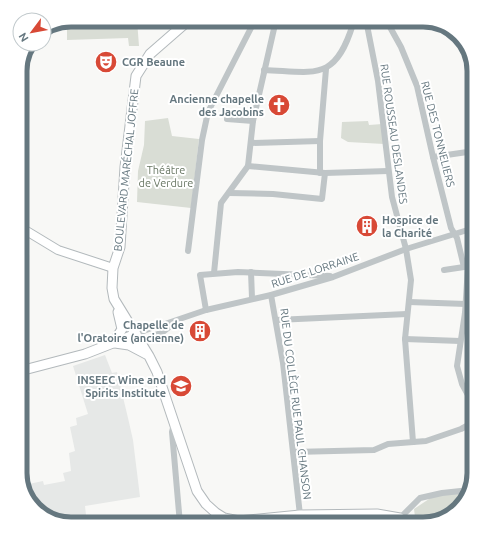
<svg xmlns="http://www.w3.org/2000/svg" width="494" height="544" viewBox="0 0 494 544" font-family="Ubuntu,sans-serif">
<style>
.built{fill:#e6e8e7}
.green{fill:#d9ddd5}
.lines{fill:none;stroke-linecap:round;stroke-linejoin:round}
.secondary-casing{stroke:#b2b9bc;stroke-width:10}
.primary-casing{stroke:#b3b9bc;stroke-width:11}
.street{stroke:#bfc5c7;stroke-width:6}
.secondary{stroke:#fff;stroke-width:8}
.primary{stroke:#fff;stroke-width:9}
.labels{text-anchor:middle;stroke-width:4;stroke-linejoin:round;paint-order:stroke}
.poi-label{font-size:11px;font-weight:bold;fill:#65777f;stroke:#fff;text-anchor:end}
.street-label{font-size:11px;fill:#65777f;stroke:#fff}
.park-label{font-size:11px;fill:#697764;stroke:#fff}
.rim{fill:none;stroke:#65777f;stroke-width:5}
</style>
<rect width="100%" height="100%" fill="#f8f8f6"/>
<path class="built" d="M105,355L112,373L117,372L128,418L133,440L140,497L85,506L87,524H71L48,519L31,504L24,485L43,481L44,485L65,481L63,473L71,471L69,453L75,451L70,427L77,425L76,418L88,414L73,366Z"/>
<g class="green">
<path d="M71,20H137L139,46H129L128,38L67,40V22Z"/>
<path d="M168,118L172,136L199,139L191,208L137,202L138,171L144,145L145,121Z"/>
<path d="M368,121L369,125L382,124L384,144L348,142L341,138L342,122Z"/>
<path d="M456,493L469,494L454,513L424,524L415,517L414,509L432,497Z"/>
</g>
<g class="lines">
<g class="secondary-casing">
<path id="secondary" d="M20,227L58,250L113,268"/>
</g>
<g class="primary-casing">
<g id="primary">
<path d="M189,20L150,54L136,76L125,167L120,247L113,268L112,288L114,299L149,356L157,372L197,491L206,504L216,513L224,518L239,521L300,515L377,514L400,518L410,524"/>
<path d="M114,342L122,329L118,312"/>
<path d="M115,343L129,345L146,354"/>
<path d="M20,371L85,354L136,334"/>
</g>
</g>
<g class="street">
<path d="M338,20L353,24"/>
<path d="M366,20L378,81L392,197L406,249L411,280L405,339L413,442"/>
<path d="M386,20L401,47L417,86L433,157L451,228L457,238L464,267L471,266L474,259"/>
<path d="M264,70C316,72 335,82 353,24L362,20"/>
<path d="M227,119L253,121"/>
<path d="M251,143L320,141"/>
<path d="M433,157L474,151"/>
<path d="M248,166L325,173L388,171"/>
<path d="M320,173V141L326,69"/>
<path d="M229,193L273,194L322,199L325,173"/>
<path d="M188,251L202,140L208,112L255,20"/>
<path d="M468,267L465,313L457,366L462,384L474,406"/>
<path d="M444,270L464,267"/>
<path d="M251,272L252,298"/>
<path d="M214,273L221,203L248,166L253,121L276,20"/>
<path d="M271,295L283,363L300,515"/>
<path d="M409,302L466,304"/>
<path d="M206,310L200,275L238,272L330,276"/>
<path d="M465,313L474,316"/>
<path d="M276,320L407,314"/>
<path d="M162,325L206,310L271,295L333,277L406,249L474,228"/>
<path d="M136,334L159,325"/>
<path d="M405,339L460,341"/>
<path d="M140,341L163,332L177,321"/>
<path d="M174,424L172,432L180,524"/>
<path d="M294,452L374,450L388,444L426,441L461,429L474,422"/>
<path d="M400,518L420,498L442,493L470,490"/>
<path d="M215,524L233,522"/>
</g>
<use href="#secondary" class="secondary"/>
<use href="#primary" class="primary"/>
</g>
<defs>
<g id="theatre-disc" transform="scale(1.15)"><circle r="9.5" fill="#d84936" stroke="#fff"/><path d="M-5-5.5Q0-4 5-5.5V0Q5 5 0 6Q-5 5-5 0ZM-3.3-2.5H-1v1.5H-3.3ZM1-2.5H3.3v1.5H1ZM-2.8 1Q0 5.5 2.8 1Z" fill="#fff"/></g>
<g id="church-disc" transform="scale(1.15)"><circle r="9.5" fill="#d84936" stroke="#fff"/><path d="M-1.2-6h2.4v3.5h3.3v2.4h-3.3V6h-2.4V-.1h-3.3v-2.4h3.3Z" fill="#fff"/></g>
<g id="building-disc" transform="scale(1.15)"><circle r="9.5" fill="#d84936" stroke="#fff"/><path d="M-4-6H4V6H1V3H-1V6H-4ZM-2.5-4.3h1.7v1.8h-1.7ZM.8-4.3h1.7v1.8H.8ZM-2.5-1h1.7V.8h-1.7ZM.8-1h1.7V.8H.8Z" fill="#fff"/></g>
<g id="university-disc" transform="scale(1.15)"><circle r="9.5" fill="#d84936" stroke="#fff"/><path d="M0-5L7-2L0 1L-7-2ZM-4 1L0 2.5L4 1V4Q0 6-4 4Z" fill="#fff"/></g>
</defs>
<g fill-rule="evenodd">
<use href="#theatre-disc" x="106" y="62"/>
<use href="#church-disc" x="279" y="105"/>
<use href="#building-disc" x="367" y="226"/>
<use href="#building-disc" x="200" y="331"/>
<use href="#university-disc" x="181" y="386"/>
</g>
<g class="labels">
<g class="poi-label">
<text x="122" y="66" text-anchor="start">CGR Beaune</text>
<text x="264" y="103">Ancienne chapelle<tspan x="264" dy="13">des Jacobins</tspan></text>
<text x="382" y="224" text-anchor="start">Hospice de<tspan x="382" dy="13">la Charité</tspan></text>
<text x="184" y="329">Chapelle de<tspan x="184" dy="13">l'Oratoire (ancienne)</tspan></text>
<text x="166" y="384">INSEEC Wine and<tspan x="166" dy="13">Spirits Institute</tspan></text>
</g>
<g class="street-label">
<text transform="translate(394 134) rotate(82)" y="4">RUE ROUSSEAU DESLANDES</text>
<text transform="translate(438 134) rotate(76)" y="4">RUE DES TONNELIERS</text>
<text transform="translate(126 170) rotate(-84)" y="4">BOULEVARD MARÉCHAL JOFFRE</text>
<text transform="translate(315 270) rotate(-18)" y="4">RUE DE LORRAINE</text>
<text transform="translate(296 404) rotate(83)" y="4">RUE DU COLLÈGE RUE PAUL CHANSON</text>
</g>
<g class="park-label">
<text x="166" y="174">Théâtre<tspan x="166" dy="13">de Verdure</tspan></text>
</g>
</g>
<path d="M0 0H494V544H0ZM71 27H423A44 44 0 0 1 467 71V473A44 44 0 0 1 423 517H71A44 44 0 0 1 27 473V71A44 44 0 0 1 71 27Z" fill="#fff" fill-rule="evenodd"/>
<path class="rim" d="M71 27H423A44 44 0 0 1 467 71V473A44 44 0 0 1 423 517H71A44 44 0 0 1 27 473V71A44 44 0 0 1 71 27Z"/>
<g transform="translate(32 32) rotate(238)"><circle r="19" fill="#ffffff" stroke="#c1c9cc"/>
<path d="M0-3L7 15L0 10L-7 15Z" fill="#d84936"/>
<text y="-6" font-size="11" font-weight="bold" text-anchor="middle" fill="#65777f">N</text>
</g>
</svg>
